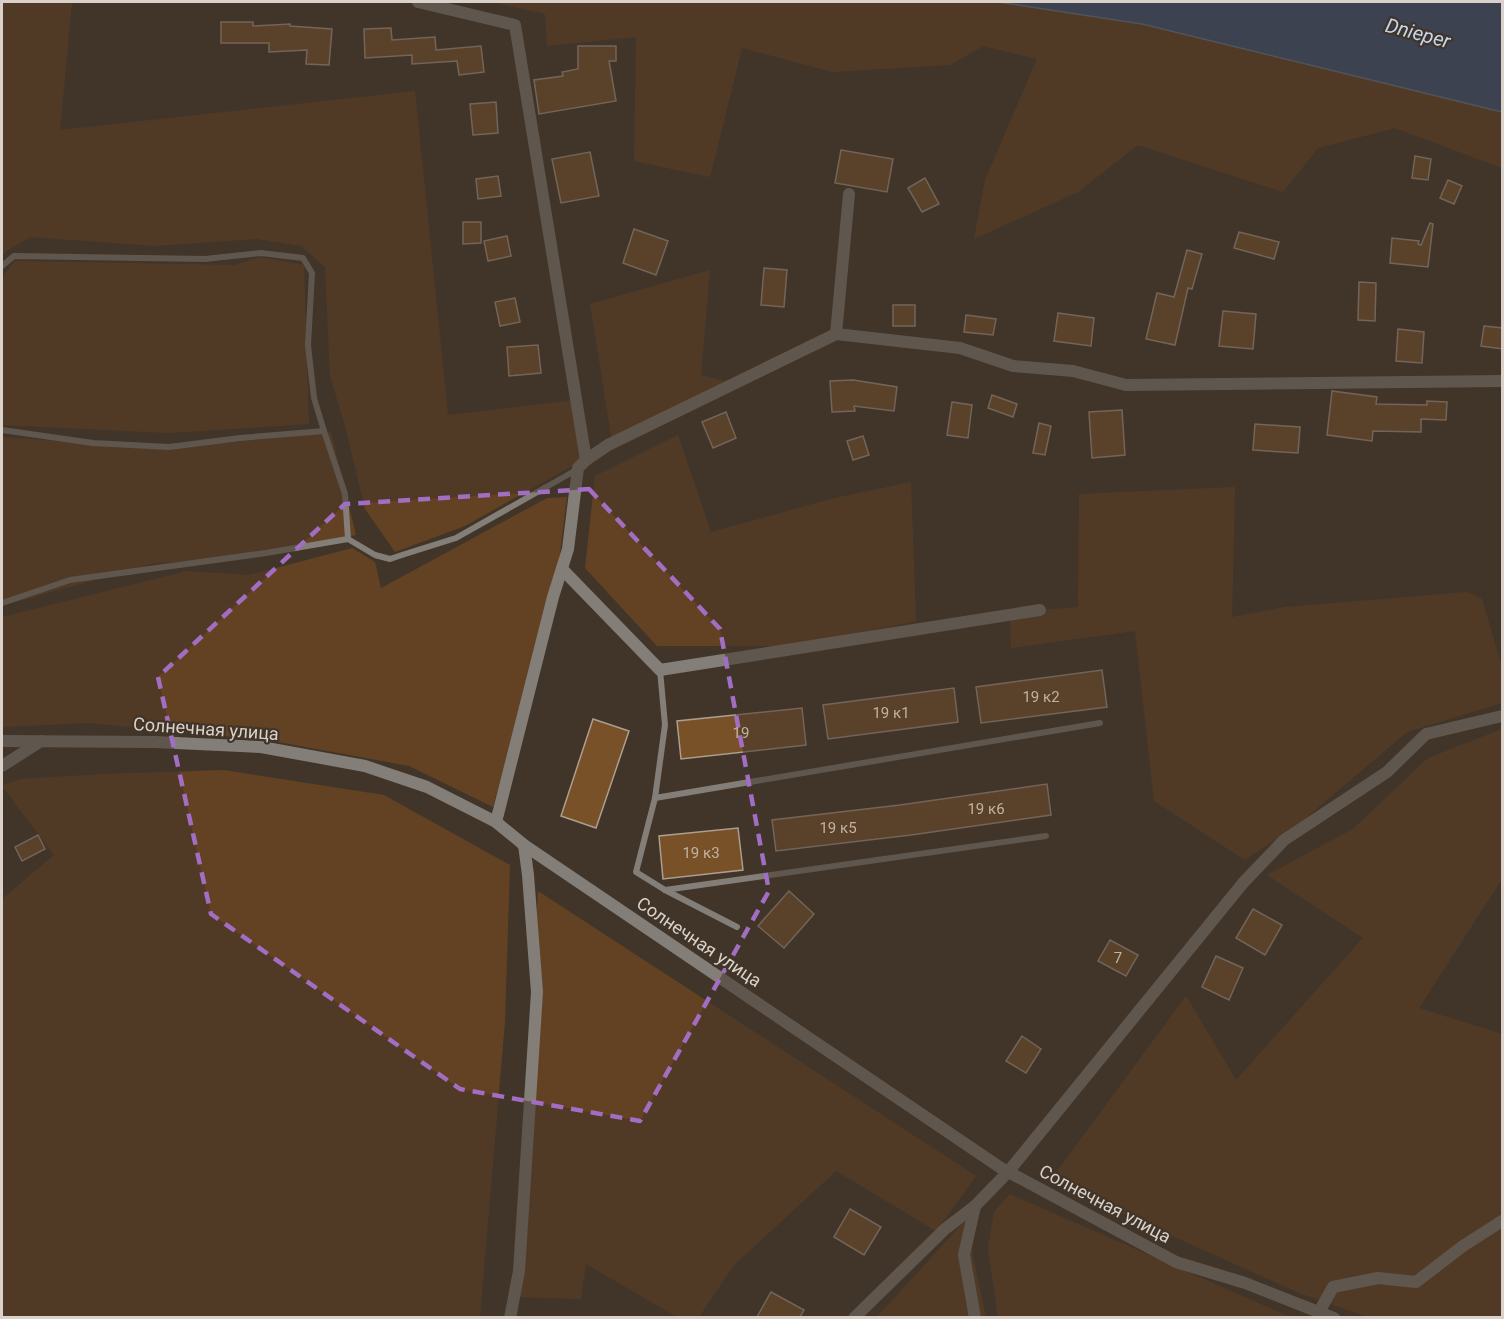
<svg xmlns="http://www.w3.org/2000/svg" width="1504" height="1319" viewBox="0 0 1504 1319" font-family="Roboto,sans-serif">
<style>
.green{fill:#624222}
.water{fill:#36537d;stroke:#677994;stroke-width:1.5}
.building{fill:#785128;stroke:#ad9e90;stroke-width:1.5}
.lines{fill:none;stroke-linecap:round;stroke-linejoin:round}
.service{stroke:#847e78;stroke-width:6}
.minor{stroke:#847e78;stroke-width:12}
.tertiary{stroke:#847e78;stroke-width:12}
.marked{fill:none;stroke:#a16ec3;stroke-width:4.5;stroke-dasharray:12 8;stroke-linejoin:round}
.labels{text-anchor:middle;stroke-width:4.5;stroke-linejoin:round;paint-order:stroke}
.number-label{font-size:15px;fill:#c2b2a2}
.street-label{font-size:18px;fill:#dad2ca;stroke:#413529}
.water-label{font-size:20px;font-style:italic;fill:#c3d6f1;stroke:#413529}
</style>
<rect width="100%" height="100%" fill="#413529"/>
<g class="green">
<path d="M2,2H72L60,130L415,91L448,415L577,400L586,458L465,526L395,552L365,509L344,422L330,376L325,267L301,246L257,239L155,246L30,237L2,254Z"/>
<path d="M491,2H998L1142,24L1502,112V168L1395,128L1318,148L1283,192L1138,145L1078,192L974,239L985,180L1037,59L983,46L950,65L832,72L742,48L710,177L634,161L636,37L547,46L545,14Z"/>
<path d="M260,257L304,265L309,424L168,433L2,425V278L15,261L235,265Z"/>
<path d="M710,270L701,375L725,381L612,442L590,304Z"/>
<path d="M331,432L356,535L247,559L155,563L2,606V437L165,449Z"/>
<path d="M678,435L711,532L835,498L911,482L916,621L794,646H657L585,568L595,476Z"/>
<path d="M1235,487L1232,617L1285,607L1467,592L1482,599L1502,667V703L1407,732L1302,821L1245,860L1154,801L1135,631L1011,648L1010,613L1078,607L1079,494Z"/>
<path d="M567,497L558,569L493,807L409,766L273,741L88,723L2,727V617L187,571L249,575L352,548L375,562L381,588L547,498Z"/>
<path d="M1502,729V879L1419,1008L1502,1034V1317H1368L1299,1293L1050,1181L1186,996L1236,1080L1363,938L1267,875L1353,829L1428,758Z"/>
<path d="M224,770L384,795L510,865L505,1021L480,1317H2V899L54,855L2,786L20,779L103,774Z"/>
<path d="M538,891L976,1176L936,1231L836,1171L734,1265L699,1317H677L586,1264L581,1299L517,1297Z"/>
<path d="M1010,1194L1290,1317H998L988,1249L994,1212Z"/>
<path d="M984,1200L970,1242L986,1317L876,1318Z"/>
</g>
<path class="water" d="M998,2H1502V112L1142,24Z"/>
<g class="building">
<path d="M221,22H253V26L290,24V26L332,29L329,65L306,64L307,50L269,52V43H221Z"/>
<path d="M391,28L392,40L435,37L436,50L481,46L484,72L459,75L457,61L412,64V55L365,58L364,29Z"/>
<path d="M578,46H616V61H609L616,101L539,114L534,80L563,76L562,72L578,69Z"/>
<path d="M496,102L498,133L473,135L470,104Z"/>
<path d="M841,150L893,159L887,192L835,183Z"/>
<path d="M590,152L599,196L561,203L552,159Z"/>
<path d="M1415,156L1431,159L1428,180L1412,178Z"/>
<path d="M498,176L501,196L478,199L476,179Z"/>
<path d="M925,178L939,204L922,212L908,188Z"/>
<path d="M1448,180L1462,186L1454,204L1440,198Z"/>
<path d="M463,222H481V243L463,244Z"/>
<path d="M1430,223L1433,224L1428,267L1390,263L1392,238L1419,241L1418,244L1421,245Z"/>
<path d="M634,229L668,241L656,275L623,263Z"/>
<path d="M1239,232L1279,242L1274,259L1234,248Z"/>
<path d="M507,236L511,256L488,261L484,241Z"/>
<path d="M1187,250L1202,254L1192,289L1188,288L1175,345L1146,339L1157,293L1174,297Z"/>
<path d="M764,268L787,270L784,307L761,305Z"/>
<path d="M1359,282L1376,283L1375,321L1358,320Z"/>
<path d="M515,298L520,322L500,326L495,302Z"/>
<rect x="893" y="305" width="22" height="21"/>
<path d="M1223,311L1256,314L1253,349L1219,346Z"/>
<path d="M1058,313L1094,318L1091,346L1054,341Z"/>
<path d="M966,315L996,319L993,335L964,332Z"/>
<path d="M1484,326L1503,328V349L1481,346Z"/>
<path d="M1398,329L1424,332L1422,363L1396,361Z"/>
<path d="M538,345L541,373L509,376L507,347Z"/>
<path d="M853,380L897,387L894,411L854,406L855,411L832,412L830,381Z"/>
<path d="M1332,391L1377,397L1376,404L1427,405V401L1447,402L1446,420L1421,419V432L1373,431L1372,441L1327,435Z"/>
<path d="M992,395L1017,404L1013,417L988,408Z"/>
<path d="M952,402L972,405L968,438L947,435Z"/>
<path d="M1122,410L1125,455L1092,458L1089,412Z"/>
<path d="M726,412L736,438L713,448L702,422Z"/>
<path d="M1039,423L1051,426L1045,455L1033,453Z"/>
<path d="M1255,424L1300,427L1298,453L1253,450Z"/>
<path d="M863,436L869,455L853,460L847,441Z"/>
<path d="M1102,670L1107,707L981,723L976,687Z"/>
<path d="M954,688L958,722L828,739L823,705Z"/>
<path d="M802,708L806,745L681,759L677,721Z"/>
<path d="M593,719L629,731L596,828L561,816Z"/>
<path d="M1047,784L1051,815L911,835L776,851L772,820L900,805Z"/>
<path d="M738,828L743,870L663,879L659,836Z"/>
<path d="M38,835L45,849L22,861L15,847Z"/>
<path d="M789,891L814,914L784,948L758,926Z"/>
<path d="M1253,909L1282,925L1265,955L1236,938Z"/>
<path d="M1110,940L1138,955L1126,976L1098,961Z"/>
<path d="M1216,956L1243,968L1229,1000L1202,987Z"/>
<path d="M1022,1036L1041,1049L1026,1073L1006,1061Z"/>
<path d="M850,1209L881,1227L864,1255L834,1237Z"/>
<path d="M771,1292L804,1310L800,1317H757Z"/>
</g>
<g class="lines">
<g class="service">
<path d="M2,266L14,256L205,259L261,253L303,258L312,273L308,345L314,398L324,431"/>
<path d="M2,430L93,443L169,447L240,438L324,431L345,494L348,539"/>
<path d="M2,603L70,580L266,553L348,539L375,555L390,559L405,554L456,538L578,469"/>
<path d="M660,670L665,725L655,798L1100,723"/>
<path d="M655,798L636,872L665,890L737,927"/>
<path d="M665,890L1046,836"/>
</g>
<g class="minor">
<path d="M418,2L515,25L586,460"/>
<path d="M836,334L849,194"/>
<path d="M562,569L660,670L1040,610"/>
<path d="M2,766L41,741"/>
<path d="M496,822L553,597L568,549L578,468L586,460L608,445L836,334L960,348L1013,366L1073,371L1126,385L1502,381"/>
<path d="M1319,1312L1333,1287L1378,1278L1416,1282L1463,1246L1502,1221"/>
<path d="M510,1318L519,1271L537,992L528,875L524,845"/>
<path d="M854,1318L945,1229L975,1206"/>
<path d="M975,1318L964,1255L975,1206L1008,1172L1243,883L1284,840L1387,772L1426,734L1502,716"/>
</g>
<path class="tertiary" d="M2,741L155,742L261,747L365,766L427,787L496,822L524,845L1001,1168L1176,1262L1245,1283L1334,1318"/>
</g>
<path d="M0 0H1504V1319H0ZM589,489L720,629L769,891L640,1121L460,1089L211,914L158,677L345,504Z" fill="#413529" fill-opacity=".55" fill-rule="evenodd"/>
<path class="marked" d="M589,489L720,629L769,891L640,1121L460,1089L211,914L158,677L345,504Z"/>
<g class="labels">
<g class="number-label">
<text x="1041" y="702">19 к2</text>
<text x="891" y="718">19 к1</text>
<text x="741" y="738">19</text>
<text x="986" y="814">19 к6</text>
<text x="838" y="833">19 к5</text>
<text x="701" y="858">19 к3</text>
<text x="1118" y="963">7</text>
</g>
<g class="street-label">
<text transform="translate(206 729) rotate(4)" y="6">Солнечная улица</text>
<text transform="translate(699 942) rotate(34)" y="6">Солнечная улица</text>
<text transform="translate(1105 1204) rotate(28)" y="6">Солнечная улица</text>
</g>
<g class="water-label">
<text transform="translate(1418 33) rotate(15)" y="7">Dnieper</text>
</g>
</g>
<rect width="1504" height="1319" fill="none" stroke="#dad2ca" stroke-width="6"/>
</svg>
